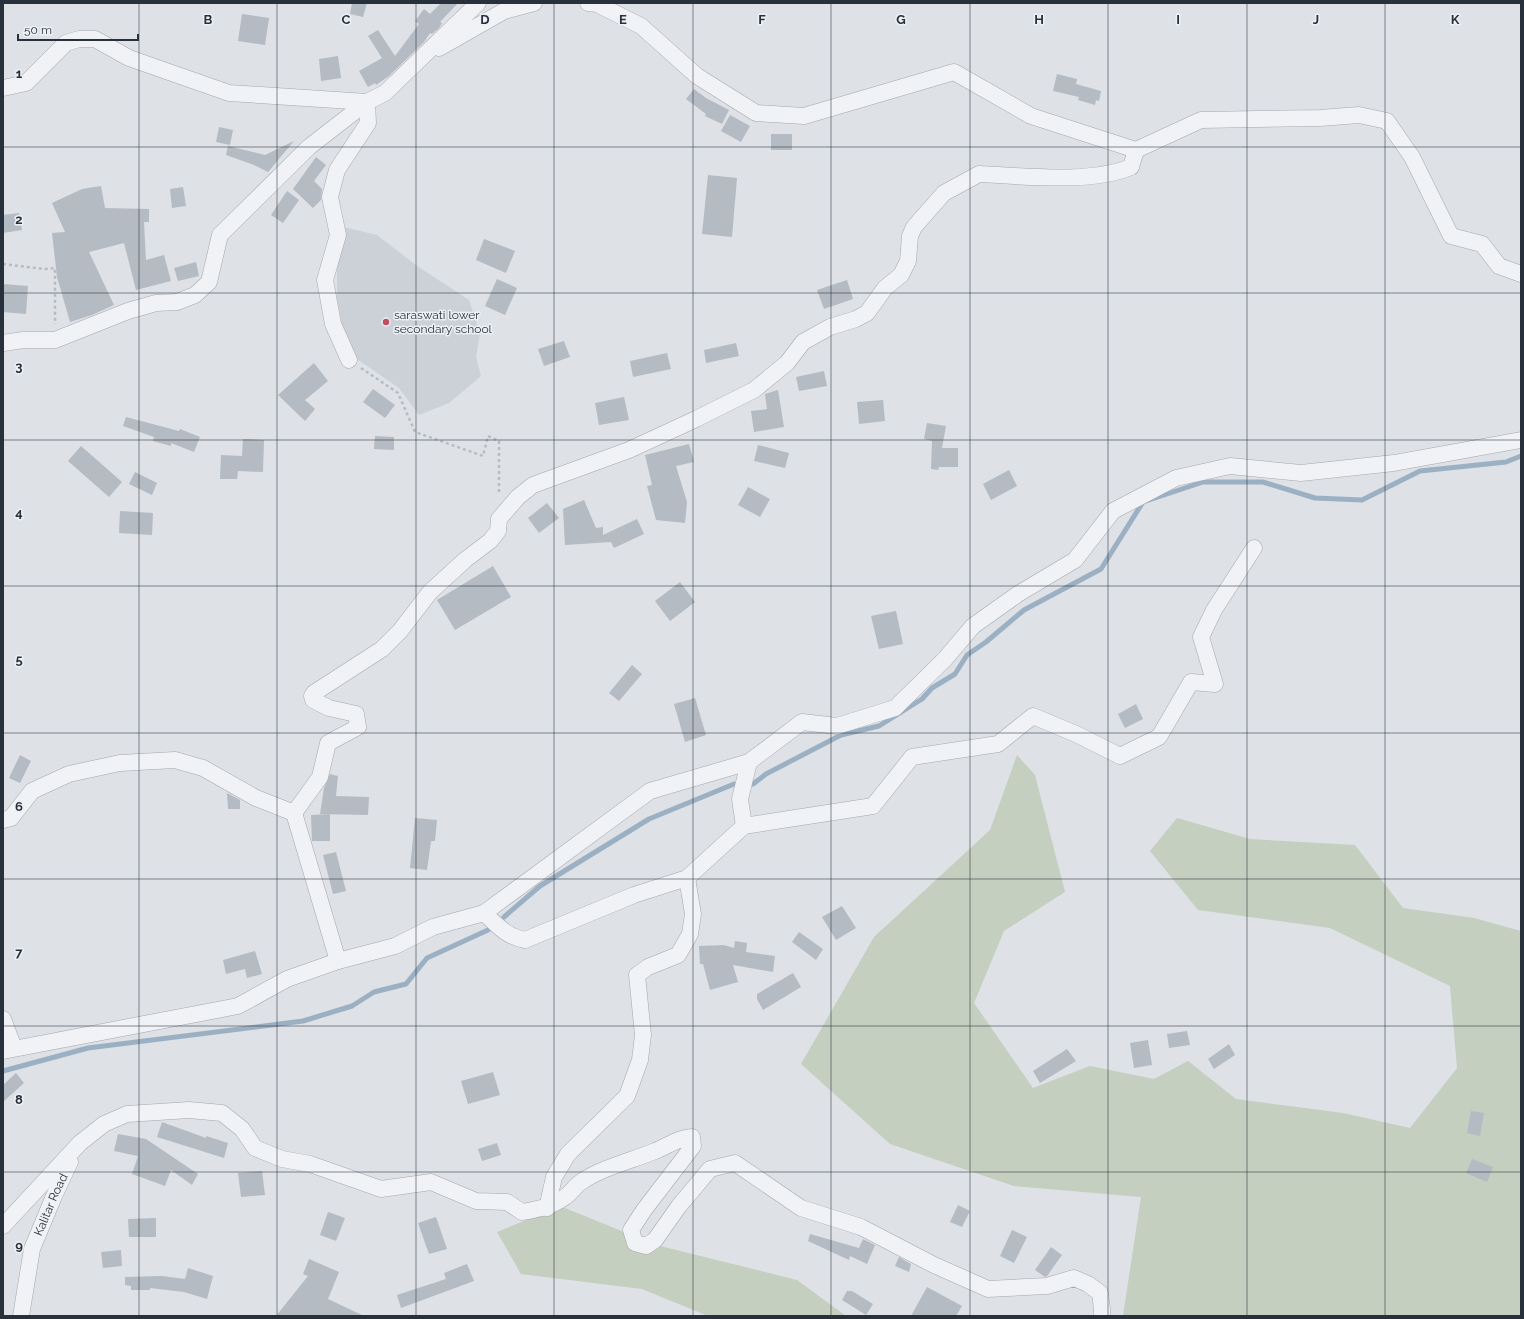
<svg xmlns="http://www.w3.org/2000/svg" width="1524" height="1319" viewBox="0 0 1524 1319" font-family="Raleway,sans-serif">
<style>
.built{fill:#ccd0d7}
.green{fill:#c4cfbf}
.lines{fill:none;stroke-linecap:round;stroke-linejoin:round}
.stream{stroke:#9cb0c3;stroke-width:5}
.building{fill:#b5bbc2}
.minor-casing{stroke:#a4a8af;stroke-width:17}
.path{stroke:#b8bcc1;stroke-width:2.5;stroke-dasharray:3 3;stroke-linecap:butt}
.minor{stroke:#f0f2f5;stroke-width:16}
.grid{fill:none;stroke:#28303b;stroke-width:1;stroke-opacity:0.55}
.poi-dot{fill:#c04d63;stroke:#edf0f4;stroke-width:1.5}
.labels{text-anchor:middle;stroke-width:3;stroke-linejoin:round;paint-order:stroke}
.poi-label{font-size:12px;fill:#28303b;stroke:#edf0f4;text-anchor:start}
.street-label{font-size:12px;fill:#28303b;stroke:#edf0f4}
.grid-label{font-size:13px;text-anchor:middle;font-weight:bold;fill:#28303b;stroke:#edf0f4;stroke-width:3;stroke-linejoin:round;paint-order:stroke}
</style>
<rect width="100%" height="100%" fill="#dee1e6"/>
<path class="built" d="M344,227L377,235L417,266L469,300L480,334L476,357L481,376L449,403L419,415L399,388L357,359L344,336L337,298V250Z"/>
<g class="green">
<path d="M1017,755L1035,775L1065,892L1004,931L974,1003L1033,1088L1090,1066L1154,1079L1188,1061L1236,1099L1343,1113L1410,1128L1457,1068L1450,986L1330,928L1198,910L1150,851L1177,818L1250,839L1355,845L1403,908L1474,918L1521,931V1316H1123L1141,1197L1014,1186L890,1144L801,1064L874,937L990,830Z"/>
<path d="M560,1206L656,1245L797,1280L846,1316H708L642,1289L521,1274L497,1232Z"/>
</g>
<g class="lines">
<g class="stream">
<path d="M753,784L766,774L841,735L879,726L922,699L932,688L955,674L967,655L986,642L1024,610L1101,569L1143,502L1203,482H1263L1315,498L1362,500L1420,471L1506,462L1521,456"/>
<path d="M504,917L540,886L649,819L734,784"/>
<path d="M3,1071L88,1048L303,1021L352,1006L374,992L406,984L427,958L488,930"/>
</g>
</g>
<g class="building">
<path d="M352,3H367L363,17L350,14Z"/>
<path d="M441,3H458L440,22L442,23L439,28L432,34L430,33L424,42L389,76L376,85L375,83L368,87L359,71L382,58L368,36L378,30L395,56L419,24L415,21L424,9L430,14Z"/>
<path d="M242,14L269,18L265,45L238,41Z"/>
<path d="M338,56L341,78L321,81L319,59Z"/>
<path d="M1057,74L1077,79L1076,84L1101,91L1099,101L1096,100L1095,105L1078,100L1079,97L1053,91Z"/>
<path d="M694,89L706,98L729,110L722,124L705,116L706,114L686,99Z"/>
<path d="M730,115L750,126L741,142L721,131Z"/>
<path d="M219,127L233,130L230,145L216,142Z"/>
<rect x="771" y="134" width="21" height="16"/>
<path d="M294,141L268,172L254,165L226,155L228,146L265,155Z"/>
<path d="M316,157L326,165L314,181L322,189L321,200L313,208L293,189Z"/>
<path d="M708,175L737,178L732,237L702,234Z"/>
<path d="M101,186L105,208L149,209V222H144L146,260L164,255L171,281L136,290L124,243L89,252L114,305L92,315L70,322L57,277L52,233L65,232L52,203L82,189Z"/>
<path d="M183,187L186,206L172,208L170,189Z"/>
<path d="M287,191L299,200L283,223L271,215Z"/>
<path d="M19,213L22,230L3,233V215Z"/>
<path d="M484,239L515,251L506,273L476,260Z"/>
<path d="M196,262L199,276L178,281L174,268Z"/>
<path d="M497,279L517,288L505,315L485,306Z"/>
<path d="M847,280L853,299L824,309L817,290Z"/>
<path d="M3,284L28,286L26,314L3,312Z"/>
<path d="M564,341L570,357L544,366L538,349Z"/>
<path d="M736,343L739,356L706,363L704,350Z"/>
<path d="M667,353L671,369L633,377L630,361Z"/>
<path d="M314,363L328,381L305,400L315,409L305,421L278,395Z"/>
<path d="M824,371L827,386L799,391L796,377Z"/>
<path d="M373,389L395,405L385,418L363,402Z"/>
<path d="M778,390L784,427L754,432L751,411L767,409L765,394Z"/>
<path d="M624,397L629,420L599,425L595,403Z"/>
<path d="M883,400L885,421L859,424L857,402Z"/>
<path d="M126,417L179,431L180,429L200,437L194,452L171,443V446L153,441L154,437L123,426Z"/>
<path d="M927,423L946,426L942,448H958V467H939L938,470L931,469L932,441L924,439Z"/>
<path d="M375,436L394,437V450L374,449Z"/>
<path d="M243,439L264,440L263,472L238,471L237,479H220L221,455L242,456Z"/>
<path d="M689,444L694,462L676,466L687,502L685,523L656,520L647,486L652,485L645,455Z"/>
<path d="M758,445L789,453L785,468L754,461Z"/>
<path d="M81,446L122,482L109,497L68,461Z"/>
<path d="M1009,470L1017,486L991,500L983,484Z"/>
<path d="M135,472L157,483L152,495L129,484Z"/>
<path d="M748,487L770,499L760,517L738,505Z"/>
<path d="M584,500L596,528L603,527V535L637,519L644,534L614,548L611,542L565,545L563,509Z"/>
<path d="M547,503L559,518L539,533L528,518Z"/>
<path d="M120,511L153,513L152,535L119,533Z"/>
<path d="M493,566L511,597L455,630L437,600Z"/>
<path d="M680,582L695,602L670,621L655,601Z"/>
<path d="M896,611L903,644L879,649L871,616Z"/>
<path d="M632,665L642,674L619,701L609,693Z"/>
<path d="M695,698L706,735L685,742L674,704Z"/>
<path d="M1136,704L1143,719L1125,728L1118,714Z"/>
<path d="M20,755L31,761L20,783L9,778Z"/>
<path d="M330,774L338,776L336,796L369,797L368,815L320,814L324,788Z"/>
<path d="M227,793L240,800V809H228Z"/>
<path d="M330,814V841H312L311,815Z"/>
<path d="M415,818L437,820L435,841H431L427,870L410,868Z"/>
<path d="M336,852L346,891L333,894L323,855Z"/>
<path d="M842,906L856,928L836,940L822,917Z"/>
<path d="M799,932L823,949L816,960L792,942Z"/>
<path d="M735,941L747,943L746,952L775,956L773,972L733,965L738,982L710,990L703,964H700L699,946L724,945L734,948Z"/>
<path d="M255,951L262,974L247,978L245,969L226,974L223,960Z"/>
<path d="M793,973L801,987L763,1010L757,999V994Z"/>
<path d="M1187,1031L1190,1045L1169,1048L1167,1034Z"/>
<path d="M1148,1040L1152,1065L1134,1068L1130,1043Z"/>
<path d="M1229,1044L1235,1055L1214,1069L1208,1059Z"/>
<path d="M1067,1049L1076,1061L1040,1083L1033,1071Z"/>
<path d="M493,1072L500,1095L468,1104L461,1081Z"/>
<path d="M16,1073L24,1083L3,1102V1085Z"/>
<path d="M1471,1111L1484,1113L1480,1136L1467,1133Z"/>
<path d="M162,1122L206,1138V1136L228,1143L224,1158L157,1137Z"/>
<path d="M118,1134L146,1139L198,1174L192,1185L171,1170L165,1186L132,1174L138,1156L114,1151Z"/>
<path d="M497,1143L501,1155L482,1161L478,1149Z"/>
<path d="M1472,1159L1493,1167L1487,1182L1466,1173Z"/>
<path d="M262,1171L265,1195L241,1197L238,1173Z"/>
<path d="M958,1205L970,1211L962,1227L950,1222Z"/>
<path d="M328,1212L345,1218L336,1241L320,1235Z"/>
<path d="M436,1217L447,1249L429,1254L418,1223Z"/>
<path d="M156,1218V1237H129L128,1219Z"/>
<path d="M1012,1230L1027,1237L1014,1263L1000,1256Z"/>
<path d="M810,1234L859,1248L863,1239L875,1245L867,1264L850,1256L849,1260L808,1241Z"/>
<path d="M1051,1247L1062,1255L1047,1276L1045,1277L1035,1270Z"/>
<path d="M121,1250L122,1266L103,1268L101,1252Z"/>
<path d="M899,1257L911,1264L909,1272L895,1266Z"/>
<path d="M309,1259L339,1272L328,1299L364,1316H276L308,1276L303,1274Z"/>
<path d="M467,1264L474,1281L401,1308L397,1295L446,1279L444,1273Z"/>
<path d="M188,1268L213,1276L207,1299L184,1292L150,1288V1290H131V1286L125,1285V1277L162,1276L185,1279Z"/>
<path d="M927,1287L962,1306L956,1316H911Z"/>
<path d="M847,1291H852L873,1304L866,1315L842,1300Z"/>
</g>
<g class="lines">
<g class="minor-casing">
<g id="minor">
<path d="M588,3L597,4L641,26L697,76L756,113L804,116L954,72L1031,116L1136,150L1201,120L1320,118L1359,115L1387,121L1412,157L1451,236L1482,244L1499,266L1521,274"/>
<path d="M439,48L504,11L534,3"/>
<path d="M3,88L26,83L66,43L79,39H95L129,58L229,93L367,102L368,123L337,170L330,197L338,235L325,280L333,324L349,360"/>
<path d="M3,343L23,340H55L128,311L156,303L177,302L195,295L209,282L220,235L309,147L367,102L385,93L478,3"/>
<path d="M294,813L320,777L328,743L358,727L356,714L329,708L313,700L312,696L314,693L382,649L400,631L430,592L465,560L490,541L498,531L499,519L518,497L533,485L629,450L696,419L754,390L787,363L803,342L830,327L856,319L867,313L885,288L901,275L908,261L910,236L914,227L944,193L979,174C1023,176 1090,184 1131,167L1136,150"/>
<path d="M294,813L338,961"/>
<path d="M3,820L11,818L32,791L69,774L120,763L175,760L203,768L256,798L294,813"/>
<path d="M744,826L740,799L749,762"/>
<path d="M484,913C497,925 507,937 525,940L634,895L687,878L744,826L873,806L912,757L998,744L1033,716L1076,734L1120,756L1159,737L1191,682L1215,684L1201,637L1214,610L1254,548"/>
<path d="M3,1019L14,1048"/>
<path d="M3,1051L238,1006L287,979L338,961L395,946L433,927L484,913L650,791L749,762L802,722L837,726L895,708L945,659L973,626L1018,594L1075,560L1113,511L1176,478L1230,466L1301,473L1394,463L1521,440"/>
<path d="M547,1208L554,1177L568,1154L627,1096L640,1060L643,1035L637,975L648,967L678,955L690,934L693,914L687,878"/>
<path d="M3,1226L80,1143L104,1124L127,1114L189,1110L222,1113L242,1129L255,1148L282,1159L310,1164L381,1189L431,1182L476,1201L507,1202L522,1212C538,1209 551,1207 565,1197C571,1193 575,1186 581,1182C603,1167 631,1161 655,1151C668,1146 677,1138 692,1137L693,1146L644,1210L631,1230L635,1243L646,1246L655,1240L679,1206L710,1169L735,1163L801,1208L861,1227L934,1265L988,1289L1047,1286L1074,1278L1088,1284L1100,1293L1102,1309V1316"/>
<path id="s1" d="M21,1316L32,1249L54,1196L70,1162"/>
</g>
</g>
<g class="path">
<path d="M3,264L44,269L55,268V324"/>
<path d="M361,368L398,393L415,432L483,456L488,436L499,441V494"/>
</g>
<use href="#minor" class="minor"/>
</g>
<path class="grid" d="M139,3V1316M277,3V1316M416,3V1316M554,3V1316M693,3V1316M831,3V1316M970,3V1316M1108,3V1316M1247,3V1316M1385,3V1316M3,147H1521M3,293H1521M3,440H1521M3,586H1521M3,733H1521M3,879H1521M3,1026H1521M3,1172H1521"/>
<circle class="poi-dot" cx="386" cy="322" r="4"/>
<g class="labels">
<g class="poi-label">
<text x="394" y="319">saraswati lower<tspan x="394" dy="14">secondary school</tspan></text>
</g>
<g class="street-label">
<text dy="4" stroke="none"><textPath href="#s1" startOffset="116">Kalitar Road</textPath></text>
</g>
</g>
<g class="grid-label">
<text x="208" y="24">B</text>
<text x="346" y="24">C</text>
<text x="485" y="24">D</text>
<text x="623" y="24">E</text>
<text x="762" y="24">F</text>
<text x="901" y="24">G</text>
<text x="1039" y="24">H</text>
<text x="1178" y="24">I</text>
<text x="1316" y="24">J</text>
<text x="1455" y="24">K</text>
<text x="19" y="78">1</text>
<text x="19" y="224">2</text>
<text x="19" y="371">3</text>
<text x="19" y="517">4</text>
<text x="19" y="664">5</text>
<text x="19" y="811">6</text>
<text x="19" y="957">7</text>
<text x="19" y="1104">8</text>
<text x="19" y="1250">9</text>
</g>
<rect width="1524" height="1319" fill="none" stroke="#28303b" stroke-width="8"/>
<path d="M18 34v6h120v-6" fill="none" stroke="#28303b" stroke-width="2"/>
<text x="24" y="34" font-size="12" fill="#28303b" stroke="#edf0f4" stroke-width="3" paint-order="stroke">50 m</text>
</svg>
